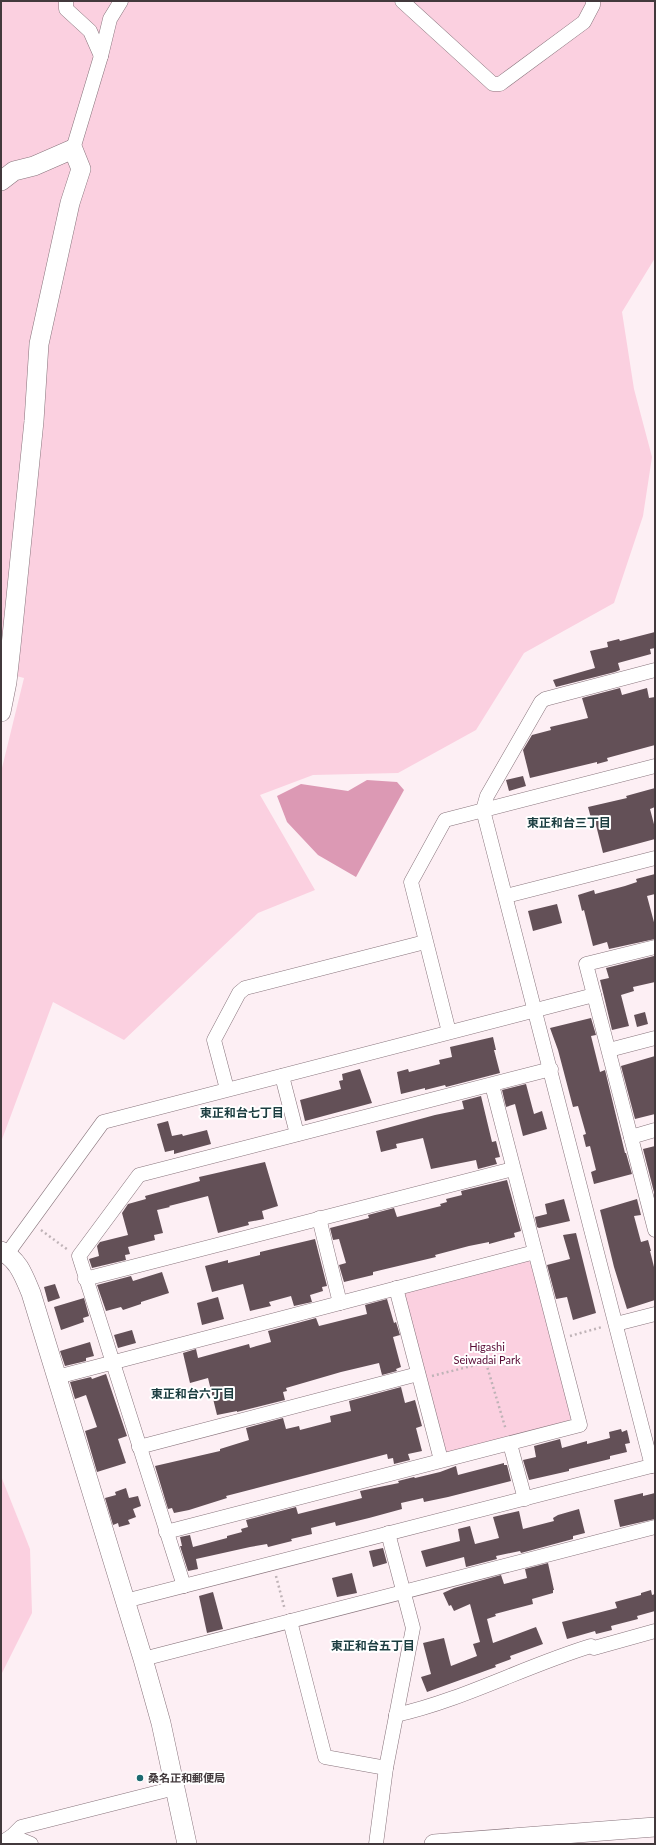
<svg xmlns="http://www.w3.org/2000/svg" width="656" height="1845" viewBox="0 0 656 1845" font-family="Lato,'Noto Sans JP',sans-serif">
<style>
.green{fill:#fbd0e0}
.water{fill:#dc99b4}
.building{fill:#635057}
.lines{fill:none;stroke-linecap:round;stroke-linejoin:round}
.street-casing{stroke:#88747c;stroke-width:15}
.secondary-casing{stroke:#88747c;stroke-width:20}
.path{stroke:#bfb3b7;stroke-width:2.5;stroke-dasharray:2 3;stroke-linecap:butt}
.street{stroke:#fff;stroke-width:14}
.secondary{stroke:#fff;stroke-width:19}
.poi-dot{fill:#1d6970;stroke:#fff;stroke-width:1.5}
.labels{text-anchor:middle;stroke-width:4;stroke-linejoin:round;paint-order:stroke}
.park-label{font-size:11px;fill:#580a35;stroke:#fff}
.poi-label{font-size:11px;font-weight:bold;fill:#42393c;stroke:#fff;text-anchor:start}
.neighbourhood-label{font-size:12px;font-weight:bold;fill:#1b3d40;stroke:#fff}
</style>
<rect width="100%" height="100%" fill="#fdeff4"/>
<g class="green">
<path d="M1,1H655V258L622,312L634,389L652,457L643,516L614,603L524,653L476,730L398,773L313,775L260,795L315,890L258,913L124,1040L53,1002L1,1142V772L24,678L1,672Z"/>
<path d="M527,1260L532,1263L572,1416L568,1423L449,1453L444,1450L404,1296L407,1292Z"/>
<path d="M1,1476L30,1549L32,1613L1,1675Z"/>
</g>
<path class="water" d="M367,780L397,782L404,790L356,877L318,855L287,822L277,796L301,784L348,791Z"/>
<g class="building">
<path d="M655,632V648L650,649L651,654L618,663L620,670L615,672L556,687L553,680L595,668L590,651L608,647L607,642L619,639L620,641Z"/>
<path d="M620,688L622,695L647,688L649,698L655,697V745L607,758L608,761L597,764V762L530,778L523,750L532,735L551,730L550,727L588,718L582,698Z"/>
<path d="M523,776L526,786L509,791L506,780Z"/>
<path d="M655,788V807L650,809L655,828V839L603,853L594,817L591,818L588,807L627,798L626,796Z"/>
<path d="M655,874V894L647,896L655,926V939L609,949L607,942L593,946L584,910L582,911L578,895L594,890L595,894L625,886L637,882L636,879Z"/>
<path d="M557,904L562,923L533,931L528,911Z"/>
<path d="M654,956L655,982L633,987L634,991L621,995L629,1026L612,1030L600,980L609,978L606,968Z"/>
<path d="M645,1012L648,1024L637,1027L634,1015Z"/>
<path d="M591,1018L596,1035L591,1036L600,1072L605,1070L625,1153H626L632,1174L594,1184L591,1172L596,1170L590,1146L586,1147L583,1135L586,1134L578,1106L573,1107L558,1050L550,1028Z"/>
<path d="M493,1037L496,1050H494L500,1073L446,1087L445,1085L425,1090V1088L401,1094L397,1072L408,1069L409,1072L440,1064L439,1060L452,1057L450,1047Z"/>
<path d="M655,1056V1114L635,1119L621,1066Z"/>
<path d="M360,1069L372,1103L305,1121L300,1100L341,1089L339,1081L343,1080L342,1074Z"/>
<path d="M526,1084L534,1114L542,1111L547,1129L523,1136L515,1104L506,1107L502,1090Z"/>
<path d="M481,1096L492,1142L496,1141L500,1157L495,1158L497,1164L478,1169L476,1160L431,1169L423,1138L396,1144L397,1148L381,1152L376,1131L435,1115L464,1109L462,1101Z"/>
<path d="M168,1121L172,1136L182,1134L183,1136L207,1130L211,1144L174,1154V1150L165,1152L157,1124Z"/>
<path d="M655,1146V1196L643,1149Z"/>
<path d="M265,1162L278,1206L262,1211L264,1219L248,1222L249,1225L218,1233L208,1196L169,1206L170,1207L157,1210L163,1233L154,1235L155,1240L128,1247L130,1254L125,1255L126,1260L92,1268L89,1259L99,1256L97,1246L100,1242L128,1235L122,1213L128,1204L146,1199L145,1196L200,1181L199,1177Z"/>
<path d="M507,1180L521,1231L514,1233L515,1237L489,1244V1242L469,1246L435,1255L436,1257L373,1272V1275L344,1282L339,1265L346,1263L339,1239L333,1240L330,1228L369,1218L368,1215L394,1208L397,1217L441,1206L440,1204L447,1202L446,1199L462,1195L461,1191Z"/>
<path d="M564,1199L570,1221L539,1228L537,1227L535,1217L547,1214L545,1204Z"/>
<path d="M637,1199L641,1215L634,1216L641,1242L648,1240L651,1251H650L655,1271V1300L627,1309L614,1267L600,1210Z"/>
<path d="M576,1233L596,1313L573,1320L567,1297L556,1299L547,1265L570,1259L563,1235Z"/>
<path d="M315,1239L327,1286L322,1287L323,1291L310,1295L312,1302L294,1306L291,1296L269,1302L271,1306L250,1311L243,1284L212,1292L205,1266L228,1260V1263L260,1255V1252Z"/>
<path d="M162,1272L169,1293L141,1302V1304L123,1310L121,1307L106,1311L97,1285L131,1276L133,1281Z"/>
<path d="M55,1284L60,1298L48,1302L44,1287Z"/>
<path d="M218,1297L224,1319L202,1325L197,1303Z"/>
<path d="M84,1298L89,1316L83,1318L84,1322L61,1330L54,1307Z"/>
<path d="M387,1299L394,1323L396,1322L400,1335L393,1337L401,1367L396,1369L397,1371L382,1375L379,1363L341,1372L286,1388L287,1391L283,1392L285,1400L237,1412V1411L217,1415L208,1378L190,1383L183,1353L196,1349L198,1358L249,1344L250,1348L271,1342L268,1331L316,1318L319,1326L367,1314L365,1305Z"/>
<path d="M132,1330L136,1343L118,1348L114,1335Z"/>
<path d="M90,1342L94,1356L86,1358V1361L65,1366L60,1351Z"/>
<path d="M106,1374L127,1436L118,1439L126,1463L97,1472L85,1431L97,1427L86,1395L75,1399L70,1382L91,1377L92,1379Z"/>
<path d="M401,1387L405,1403L415,1400L422,1426L416,1428L422,1451L408,1454L410,1460L394,1464L393,1458L388,1459L387,1454L226,1496L227,1498L189,1510L174,1513L172,1508L168,1509L155,1466L220,1451V1449L249,1440L246,1428L283,1418L286,1429L299,1426L300,1430L331,1422L330,1416L351,1411L349,1401Z"/>
<path d="M621,1429L622,1432L627,1430L630,1443L625,1444L627,1452L610,1456V1459L569,1469V1471L529,1480L523,1460L536,1457L534,1446L560,1439L562,1448L587,1441V1444L610,1438L609,1432Z"/>
<path d="M504,1463V1465H507L511,1481L448,1497L424,1502L423,1498L401,1503L402,1509L369,1518L336,1526L335,1522L311,1528L312,1534L291,1539L292,1541L268,1547L267,1544L250,1547L196,1559L198,1569L188,1571L180,1546H182L180,1537L190,1535L193,1547L227,1538V1536L242,1532L241,1529L248,1527L246,1520L296,1507L298,1514L362,1498L360,1491L399,1483L398,1481L414,1477L415,1478L440,1472L456,1466L458,1475Z"/>
<path d="M126,1488L129,1498L138,1496L141,1506L133,1509L136,1517L128,1520L130,1524L119,1527L118,1523L113,1525L105,1498L116,1495L115,1492Z"/>
<path d="M643,1493V1496L655,1493V1519L620,1527L614,1500Z"/>
<path d="M579,1509L585,1533L573,1536V1539L521,1553L520,1551L496,1556L497,1559L466,1567L464,1557L426,1567L421,1551L460,1541L458,1529L470,1526L475,1544L499,1538L493,1517L519,1511L523,1529L554,1521L553,1518L558,1515Z"/>
<path d="M383,1548L387,1563L373,1567L369,1551Z"/>
<path d="M548,1563L554,1590H553V1593L532,1599L533,1604L495,1614L496,1616L487,1619L493,1643L536,1627L543,1644L510,1656L511,1659L495,1665L496,1667L427,1692L421,1677L431,1674L423,1643L444,1638L451,1666L477,1656L473,1644L480,1642L470,1604L454,1611L451,1605L449,1606L443,1593L454,1588L501,1575L504,1584L527,1578L525,1569Z"/>
<path d="M352,1573L357,1593L337,1597L332,1578Z"/>
<path d="M651,1590L652,1595L655,1594V1611L637,1616L638,1619L611,1626L612,1630L596,1634L595,1631L567,1639L562,1622L617,1608L615,1602L641,1595V1593Z"/>
<path d="M213,1592L223,1629L207,1633L199,1596Z"/>
</g>
<g class="lines">
<g class="street-casing">
<g id="street">
<path d="M66,1V9L90,31L101,56"/>
<path d="M402,1L493,84H500L584,22L593,5V1"/>
<path d="M73,149L101,56L110,19L121,1"/>
<path d="M506,896L655,858"/>
<path d="M655,947L586,964L655,1230"/>
<path d="M449,1032L411,882L445,820L655,766"/>
<path d="M609,1050L655,1038"/>
<path d="M282,1076L297,1134"/>
<path d="M227,1089L214,1040L239,993L245,988L425,942"/>
<path d="M631,1137L655,1130"/>
<path d="M319,1218L340,1303"/>
<path d="M7,1254L103,1122L594,995"/>
<path d="M85,1279L513,1169"/>
<path d="M396,1288L441,1460"/>
<path d="M616,1324L655,1314"/>
<path d="M57,1377L535,1252"/>
<path d="M510,1444L525,1499"/>
<path d="M139,1447L418,1374"/>
<path d="M652,1466L483,810L487,796L541,702L545,699L655,670"/>
<path d="M166,1532L580,1425L492,1085"/>
<path d="M184,1586L79,1256L139,1175L551,1069"/>
<path d="M125,1601L655,1465"/>
<path d="M290,1621L325,1757L386,1768"/>
<path d="M143,1659L655,1527"/>
<path d="M396,1715C463,1700 525,1666 591,1646L594,1648L655,1631"/>
<path d="M12,1836L21,1827L175,1788"/>
<path d="M1,1843L12,1836L31,1844"/>
<path d="M376,1844L386,1768L413,1628L388,1533"/>
</g>
</g>
<g class="secondary-casing">
<g id="secondary">
<path d="M1,181L14,171L34,166L73,149L81,169L70,203L39,344L34,421L11,646L7,682L1,712"/>
<path d="M1,1251C18,1259 24,1276 31,1293L143,1659L161,1723L187,1844"/>
<path d="M434,1844L655,1827"/>
</g>
</g>
<g class="path">
<path d="M41,1230L68,1250"/>
<path d="M570,1336L602,1327"/>
<path d="M486,1363L506,1430"/>
<path d="M432,1376L507,1357"/>
<path d="M276,1576L285,1610"/>
</g>
<use href="#street" class="street"/>
<use href="#secondary" class="secondary"/>
</g>
<circle class="poi-dot" cx="140" cy="1778" r="4"/>
<g class="labels">
<g class="park-label">
<text x="487" y="1351">Higashi<tspan x="487" dy="13">Seiwadai Park</tspan></text>
</g>
<g class="poi-label">
<text x="148" y="1782">桑名正和郵便局</text>
</g>
<g class="neighbourhood-label">
<text x="569" y="827">東正和台三丁目</text>
<text x="242" y="1117">東正和台七丁目</text>
<text x="193" y="1398">東正和台六丁目</text>
<text x="373" y="1650">東正和台五丁目</text>
</g>
</g>
<rect width="656" height="1845" fill="none" stroke="#42393c" stroke-width="4"/>
</svg>
